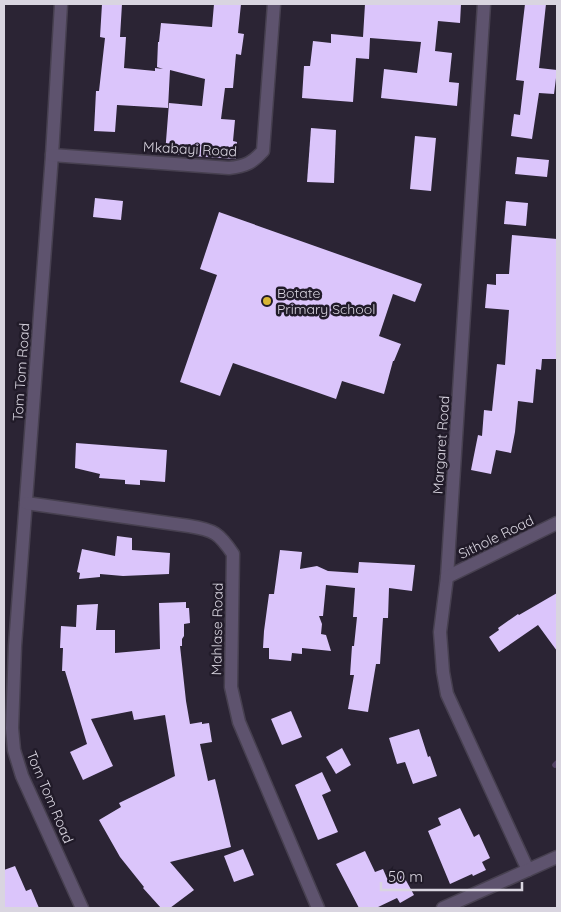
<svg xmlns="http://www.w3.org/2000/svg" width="561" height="912" viewBox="0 0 561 912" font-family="Quicksand,sans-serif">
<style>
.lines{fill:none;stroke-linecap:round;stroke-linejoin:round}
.stream{stroke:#514063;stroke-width:5.5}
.building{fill:#dbc5fb}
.street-casing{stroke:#474050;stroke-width:15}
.street{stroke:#5e536e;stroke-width:12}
.poi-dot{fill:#d7b534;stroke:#211b29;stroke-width:2}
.labels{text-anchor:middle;stroke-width:5;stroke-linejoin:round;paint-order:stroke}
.street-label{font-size:14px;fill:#d9d5e0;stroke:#211b29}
.poi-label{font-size:14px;fill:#d9d5e0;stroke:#211b29;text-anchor:start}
</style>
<rect width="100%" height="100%" fill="#2b2434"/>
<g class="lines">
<path class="stream" d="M555,765L557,763"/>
</g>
<g class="building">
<path d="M102,4H122L120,37H126L124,68L155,71V68L163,69L157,67L158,42H159L161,23L212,27L214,4H241L238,33L244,34L241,55L236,54L233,88H225L221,119L235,120L233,141L237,142L236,159L165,154L169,103L202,106L205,79L170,70L168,108L117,105L115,132L94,131L96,91H99L105,38L100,37Z"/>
<path d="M365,4H461L460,23L438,21L435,51L452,53L449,82L459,83L457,106L381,98L384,69L417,73L421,42L370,38L369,59L356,58L353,102L302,98L304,66H310L313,41L331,43V34L363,37Z"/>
<path d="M525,4H546L539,68L557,70L554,94L539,93L532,139L511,136L514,114L520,115L524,81L516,80Z"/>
<path d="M311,128L336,130L334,183L307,182Z"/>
<path d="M415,136L436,138L431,191L410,189Z"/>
<path d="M517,157L549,160L547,177L515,174Z"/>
<path d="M95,198L123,201L121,220L93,217Z"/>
<path d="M506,201L528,203L526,226L504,224Z"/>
<path d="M219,212L422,284L415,302L393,294L379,336L401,344L394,361H393L384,394L342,381L336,399L233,363L220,396L180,382L217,275L200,269Z"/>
<path d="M512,235L557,239V359H542L541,370L536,369L533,403L518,401L515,432L511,453L496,450L491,474L471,470L478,435L482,436L484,410L492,411L497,364L505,365L509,310L485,308L487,284L496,285V274H509Z"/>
<path d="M76,443L167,450L165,482L140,480V485L125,484V480L99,478L100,474L75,468Z"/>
<path d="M117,536L132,538V550L170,553L169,574L123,576L100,574V577L79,579L80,573L77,572L82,549L115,556Z"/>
<path d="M280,550L302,552L300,569L317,566L328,571L358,573L359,562L415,565L412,591L389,588L388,618H383L380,664H376L368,712L348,709L354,675H350L352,646H354L357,617H353L355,588L326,585L323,616H319L322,624L321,634L326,635L331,651L302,648V654L292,653L291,661L269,659V648H263L264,631L269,594H274Z"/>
<path d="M557,593V651L538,625L499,652L489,637L499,630L498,628L518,614L519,615Z"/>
<path d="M186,602V608H189L190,623L184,624V636L182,639V646H180L186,701L190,724L202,722V724L209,723L212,742L200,744L208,781L215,779L231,847L170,862L194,890L170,908H161L143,888L144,887L120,857L99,820L121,807L119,803L175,776L165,715L134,720L132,711L91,719L113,766L83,780L70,752L87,744L65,671H62L63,648H60L61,626L76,627L77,605L98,604L96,630H115V653L160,649L159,603Z"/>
<path d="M291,711L302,737L282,745L271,719Z"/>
<path d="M419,729L428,757L430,756L437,776L413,784L405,762L397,764L389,738Z"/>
<path d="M342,748L351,765L336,774L326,757Z"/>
<path d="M322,772L331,791L322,795L338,832L318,840L295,785Z"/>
<path d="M460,808L474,837L479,834L490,858L482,862L486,870L473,876L472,874L450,884L428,831L441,825L438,818Z"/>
<path d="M243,849L254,875L234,882L224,856Z"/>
<path d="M365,851L375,872L383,869L389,883L403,875L414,895L400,903L397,898L376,908H359L336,864Z"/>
<path d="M15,866L26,891L31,889L39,908H4V870Z"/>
</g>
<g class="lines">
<g class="street-casing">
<g id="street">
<path d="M61,4L52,155L15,646L12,728L14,750L22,776L82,908"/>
<path d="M484,4L447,577L440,632L443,672L447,694L528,870"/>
<path d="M52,155L229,168C246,166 252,163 263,151L274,4"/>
<path d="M26,503L189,526C214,530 219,533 233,554L231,687L239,722L318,908"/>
<path d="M447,577L557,523"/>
<path d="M443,908L557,857"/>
</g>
</g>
<use href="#street" class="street"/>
</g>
<circle class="poi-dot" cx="267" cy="301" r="5"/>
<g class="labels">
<g class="street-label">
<text transform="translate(190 149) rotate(3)" y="5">Mkabayi Road</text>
<text transform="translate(21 372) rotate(-86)" y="5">Tom Tom Road</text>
<text transform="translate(441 445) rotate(-86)" y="5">Margaret Road</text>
<text transform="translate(496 537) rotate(-26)" y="5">Sithole Road</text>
<text transform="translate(217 629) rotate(-89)" y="5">Mahlase Road</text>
<text transform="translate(50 797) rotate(67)" y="5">Tom Tom Road</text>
</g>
<g class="poi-label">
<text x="277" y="298">Botate<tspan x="277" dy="16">Primary School</tspan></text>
</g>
</g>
<rect width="561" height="912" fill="none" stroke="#d9d5e0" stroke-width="10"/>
<path d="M381 882v8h141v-8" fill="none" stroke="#d9d5e0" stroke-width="2.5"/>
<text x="388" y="882" font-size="15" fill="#d9d5e0" stroke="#211b29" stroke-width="4" paint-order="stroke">50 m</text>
</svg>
